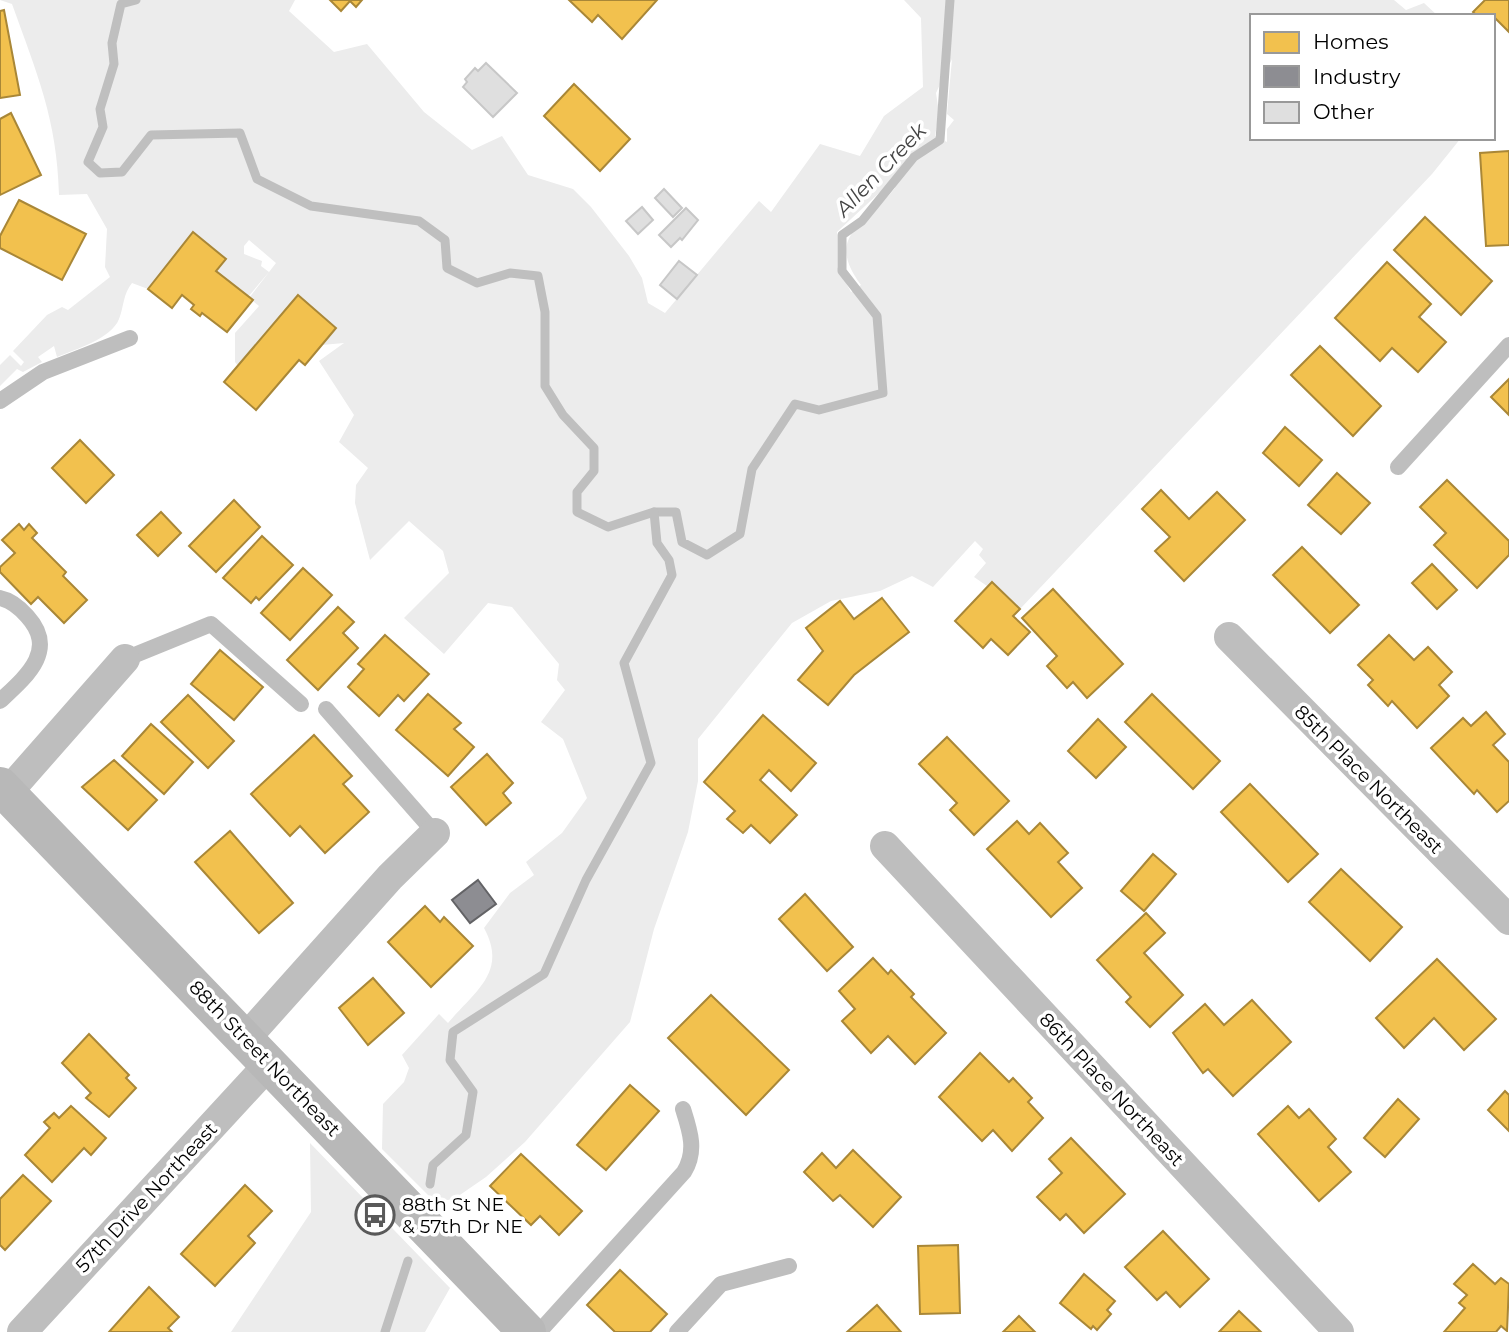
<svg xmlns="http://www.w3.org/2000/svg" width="1509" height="1332" viewBox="0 0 1509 1332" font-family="Montserrat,sans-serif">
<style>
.green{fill:#ececec;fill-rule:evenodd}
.homes{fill:#f2c14e;stroke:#a98737;stroke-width:2}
.industry{fill:#8d8d92;stroke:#636366;stroke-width:2}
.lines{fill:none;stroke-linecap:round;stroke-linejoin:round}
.stream{stroke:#bfbfbf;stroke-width:9}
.building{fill:#dfdfdf;stroke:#c7c7c7;stroke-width:2}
.service{stroke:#bebebe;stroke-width:16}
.minor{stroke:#bebebe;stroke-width:30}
.secondary{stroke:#b8b8b8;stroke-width:38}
.labels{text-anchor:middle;stroke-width:7;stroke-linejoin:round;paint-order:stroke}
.street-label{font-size:19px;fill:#000;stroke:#fff}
.poi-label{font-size:19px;fill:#000;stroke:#fff;text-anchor:start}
.water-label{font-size:21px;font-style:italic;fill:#444;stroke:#fff}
</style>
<rect width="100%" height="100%" fill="#fff"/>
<g class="green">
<path d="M0,0H295L289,11L334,52L367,44L424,112L472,150L502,136L528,175L573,189L591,207L629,256L642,278L648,303L665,313L759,201L771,212L820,144L860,156L884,116L923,87L921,18L904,0H1394L1406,10L1424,3L1438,16H1252V138H1461L1432,174L1020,609L974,577L986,563L979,555L983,549L975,541L933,587L912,576L880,591L831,601L792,623L698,739V781L688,832L654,929L630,1022L525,1142L486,1177L454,1199L435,1202L382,1149L383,1104L404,1082L409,1068L402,1055L439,1014L448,1023C475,991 508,972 484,928L510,893L534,875L526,862L562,833L587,798L563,739L541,722L565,690L557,680L559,664L512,607L488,603L444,654L404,618L449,573L443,551L409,521L370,560L355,503L356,485L368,468L339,442L354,415L319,361L344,343L322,345L336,327L298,296L238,366L235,362V333L259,306L249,298L276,263L249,240L244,246V254L262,261L261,266L269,272L248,297L216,271L226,259L193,233L148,289L132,283C123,294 124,306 119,319C111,339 76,349 57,357L54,346L38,357L42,362L23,372L17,369L0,386V365L10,355L21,366L24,362L13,351L47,315L62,307L68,310L110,277L105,267L107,229L87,194L59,195C57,119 37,74 12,4ZM952,59L947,114L954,120L947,129V142L935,136L939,113L936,93ZM893,180L895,188C865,226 824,235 861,285L851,292L837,267V232Z"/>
<path d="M310,1143L450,1288L425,1332H231L311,1212Z"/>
</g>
<g class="homes">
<path d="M330,0H362L356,7L350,1L341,11Z"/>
<path d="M569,0H657L622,39L598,15L592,22Z"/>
<path d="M1485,0H1509V32L1493,16H1477L1473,12Z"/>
<path d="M4,10L20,95L0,98V11Z"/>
<path d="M574,84L630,139L600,171L544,116Z"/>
<path d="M11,113L41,175L0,195V119Z"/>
<path d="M1509,151V245L1486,246L1480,153Z"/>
<path d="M19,200L86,234L62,280L0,248V236Z"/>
<path d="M1425,217L1492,281L1461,315L1394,250Z"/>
<path d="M193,232L226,259L216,271L253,300L227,332L202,313L200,316L191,309L194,305L182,295L172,308L148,289Z"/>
<path d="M1387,262L1431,304L1419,317L1446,342L1418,372L1392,348L1380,361L1335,318Z"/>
<path d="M298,295L336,328L305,365L299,360L256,410L224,382Z"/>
<path d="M1320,346L1381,406L1353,436L1291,375Z"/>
<path d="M1509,379V415L1491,397Z"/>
<path d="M1285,427L1322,460L1299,486L1263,453Z"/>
<path d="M80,440L114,475L86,503L52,468Z"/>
<path d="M1337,473L1370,503L1341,534L1308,505Z"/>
<path d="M1447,480L1509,541V555L1477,588L1434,545L1446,533L1420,507Z"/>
<path d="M1161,490L1189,519L1217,492L1245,520L1184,581L1155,551L1170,537L1142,509Z"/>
<path d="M234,500L260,527L216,572L189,546Z"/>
<path d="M161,512L181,533L158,556L137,535Z"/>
<path d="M19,524L24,530L29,524L37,533L32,538L66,572L63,576L87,600L64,623L38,597L31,604L0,572V567L15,553L2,540Z"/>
<path d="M262,536L293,565L259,600L256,597L251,603L223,578Z"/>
<path d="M1302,547L1359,605L1330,633L1273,575Z"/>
<path d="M1432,564L1457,590L1437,609L1412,583Z"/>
<path d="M303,568L332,595L290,640L261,613Z"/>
<path d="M992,582L1020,609L1013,616L1030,632L1008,655L991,639L983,648L955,621Z"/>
<path d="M1053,589L1123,664L1087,698L1073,682L1067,688L1047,666L1057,656L1022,618Z"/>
<path d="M882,598L909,632L854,675L828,705L798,680L823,651L806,628L840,601L854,619Z"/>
<path d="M338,607L354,622L343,633L358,648L318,690L287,660Z"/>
<path d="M385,635L429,674L404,701L398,695L379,716L348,687L364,669L358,664Z"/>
<path d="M1389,635L1414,660L1428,647L1452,672L1439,685L1449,696L1417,728L1392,701L1388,706L1368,685L1373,680L1358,665Z"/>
<path d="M220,650L263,687L234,720L191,684Z"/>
<path d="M428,694L461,723L454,729L474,747L448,776L396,730Z"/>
<path d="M1152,694L1220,761L1193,789L1125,722Z"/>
<path d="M188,695L234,741L208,768L161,722Z"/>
<path d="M1486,712L1505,734L1493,745L1509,762V801L1497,812L1477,790L1474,794L1431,748L1463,718L1471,726Z"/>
<path d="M763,715L816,763L791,791L769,770L760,780L797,815L770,843L751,825L743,833L727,819L735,811L704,782Z"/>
<path d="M1098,719L1126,747L1096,778L1068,751Z"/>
<path d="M151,724L193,762L164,794L122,756Z"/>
<path d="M314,735L352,776L343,784L369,812L325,853L300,826L290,836L251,794Z"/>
<path d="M947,737L1009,801L974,835L950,810L957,803L919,764Z"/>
<path d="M487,754L513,783L503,793L511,803L486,825L451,787Z"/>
<path d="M114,760L157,800L128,830L82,787Z"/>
<path d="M1250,784L1318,854L1288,882L1221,812Z"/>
<path d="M1017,821L1029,834L1040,823L1068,853L1058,862L1082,888L1051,917L987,849Z"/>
<path d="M230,831L293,903L259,933L195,862Z"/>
<path d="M1153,854L1176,874L1144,911L1121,891Z"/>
<path d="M1341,869L1402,927L1370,961L1309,902Z"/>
<path d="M805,894L853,947L827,971L779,919Z"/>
<path d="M425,906L440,922L444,917L473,946L431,987L388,942Z"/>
<path d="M1146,913L1165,933L1144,953L1183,995L1150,1027L1126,1002L1131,997L1097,960Z"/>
<path d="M873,958L888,974L891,970L914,994L911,997L946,1033L915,1064L888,1036L871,1053L842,1021L855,1009L839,991Z"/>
<path d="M1437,959L1496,1019L1464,1050L1434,1018L1404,1048L1376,1018Z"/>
<path d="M373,978L404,1013L368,1045L339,1008Z"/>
<path d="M711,995L789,1070L746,1115L668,1038Z"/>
<path d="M1252,1000L1291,1042L1233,1096L1208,1069L1203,1073L1173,1033L1205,1004L1224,1025Z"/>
<path d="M89,1034L129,1075L126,1078L136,1088L109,1117L86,1098L91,1093L62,1063Z"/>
<path d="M980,1053L1009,1082L1013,1078L1032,1098L1028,1102L1043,1118L1012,1151L993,1130L982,1141L939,1097Z"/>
<path d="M630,1085L659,1111L606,1170L577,1145Z"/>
<path d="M1505,1091L1509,1095V1131L1488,1110Z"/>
<path d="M1398,1099L1419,1119L1385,1157L1364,1138Z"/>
<path d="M71,1106L106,1138L91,1155L84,1148L52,1182L25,1155L50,1128L44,1122L54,1113L59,1118Z"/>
<path d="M1288,1106L1299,1118L1309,1109L1336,1139L1328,1147L1351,1172L1319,1201L1258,1134Z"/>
<path d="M1071,1138L1125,1194L1084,1233L1066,1214L1060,1220L1037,1197L1062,1173L1049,1159Z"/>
<path d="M853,1150L901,1197L873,1227L840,1195L833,1201L804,1172L822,1153L836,1168Z"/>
<path d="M521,1154L582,1211L559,1235L540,1216L531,1225L490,1186Z"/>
<path d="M23,1175L51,1201L5,1250L0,1245V1199Z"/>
<path d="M245,1185L272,1211L248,1236L255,1243L215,1286L181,1254Z"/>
<path d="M1163,1231L1209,1279L1180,1307L1166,1292L1157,1300L1125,1267Z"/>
<path d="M958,1245L960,1313L920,1314L918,1246Z"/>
<path d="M1473,1264L1495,1284L1501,1278L1509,1284L1507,1331L1501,1326L1496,1332H1444L1465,1308L1459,1303L1467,1295L1454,1284Z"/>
<path d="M620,1270L667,1314L650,1332H615L587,1305Z"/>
<path d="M1084,1274L1115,1301L1107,1310L1111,1314L1097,1330L1093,1326L1091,1329L1060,1303Z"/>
<path d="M149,1287L179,1317L168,1328L172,1332H109Z"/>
<path d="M877,1305L901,1332H847Z"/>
<path d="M1239,1311L1261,1332H1219Z"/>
<path d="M1019,1316L1035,1332H1003Z"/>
</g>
<path class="industry" d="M478,880L496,904L470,923L452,900Z"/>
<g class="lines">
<g class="stream">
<path d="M136,0L121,4L112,43L114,64L100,109L103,127L88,162L100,173L122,172L151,135L240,133L257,179L311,206L419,221L445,240L447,268L477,283L510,273L538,276L545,312V386L563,415L594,448V471L577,492V512L608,527L654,512H676L682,542L707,555L740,534L752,469L795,404L819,410L883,393L877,316L842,271V235L862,221L914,157L940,140L950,0"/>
<path d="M430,1184L433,1165L466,1135L473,1092L450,1060L453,1032L544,974L586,880L651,763L624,663L672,575L669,560L657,543L654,512"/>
<path d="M385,1332L408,1261"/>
</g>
</g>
<g class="building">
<path d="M486,63L517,93L493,117L463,87L467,82L465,79L475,68L478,71Z"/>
<path d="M664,189L682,208L673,217L655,198Z"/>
<path d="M642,207L653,220L638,234L626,221Z"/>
<path d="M686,208L698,220L682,240L680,238L671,247L659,235Z"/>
<path d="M679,261L697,275L677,299L660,285Z"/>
</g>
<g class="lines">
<g class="service">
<path d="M0,401L43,372L130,338"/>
<path d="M1398,467L1509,345"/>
<path d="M0,598C10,600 20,608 27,616C58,650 27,676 0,701"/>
<path d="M125,659L211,624L301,704"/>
<path d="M326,709L435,833"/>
<path d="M539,1332L684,1172C697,1151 690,1131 683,1109"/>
<path d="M677,1332L721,1284L789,1266"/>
</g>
<g class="minor">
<path d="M1229,637L1509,920"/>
<path d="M7,793L125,659"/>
<path d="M885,846L1339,1332"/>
<path d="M246,1038L390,877L435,833"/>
<path d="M22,1332L270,1063"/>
</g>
<path class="secondary" d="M0,786L527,1332"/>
</g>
<defs>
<g id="bus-ring" transform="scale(2.0125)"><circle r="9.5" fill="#fff" stroke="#595959" stroke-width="1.5"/><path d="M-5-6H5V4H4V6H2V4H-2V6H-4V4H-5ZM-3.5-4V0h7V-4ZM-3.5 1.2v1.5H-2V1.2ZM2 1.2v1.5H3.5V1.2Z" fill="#595959"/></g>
</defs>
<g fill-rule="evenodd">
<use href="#bus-ring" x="375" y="1215"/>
</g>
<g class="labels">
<g class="street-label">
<text transform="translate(1369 779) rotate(45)" y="7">85th Place Northeast</text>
<text transform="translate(265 1058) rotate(46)" y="7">88th Street Northeast</text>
<text transform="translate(1112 1089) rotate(47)" y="7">86th Place Northeast</text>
<text transform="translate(146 1197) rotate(-47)" y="7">57th Drive Northeast</text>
</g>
<g class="poi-label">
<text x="402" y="1211">88th St NE<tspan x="402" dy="22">&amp; 57th Dr NE</tspan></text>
</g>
<g class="water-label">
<text transform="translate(881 170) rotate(-46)" y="7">Allen Creek</text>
</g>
</g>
<rect x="1250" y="14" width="245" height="126" fill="#ffffff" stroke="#999999" stroke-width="2"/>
<rect x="1264" y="32" width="35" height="21" fill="#f2c14e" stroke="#999999" stroke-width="2"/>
<text x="1313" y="49" font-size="21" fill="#000000">Homes</text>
<rect x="1264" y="66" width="35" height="21" fill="#8d8d92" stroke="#999999" stroke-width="2"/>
<text x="1313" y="84" font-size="21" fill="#000000">Industry</text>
<rect x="1264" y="102" width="35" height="21" fill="#dfdfdf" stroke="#999999" stroke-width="2"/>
<text x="1313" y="119" font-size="21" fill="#000000">Other</text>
</svg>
